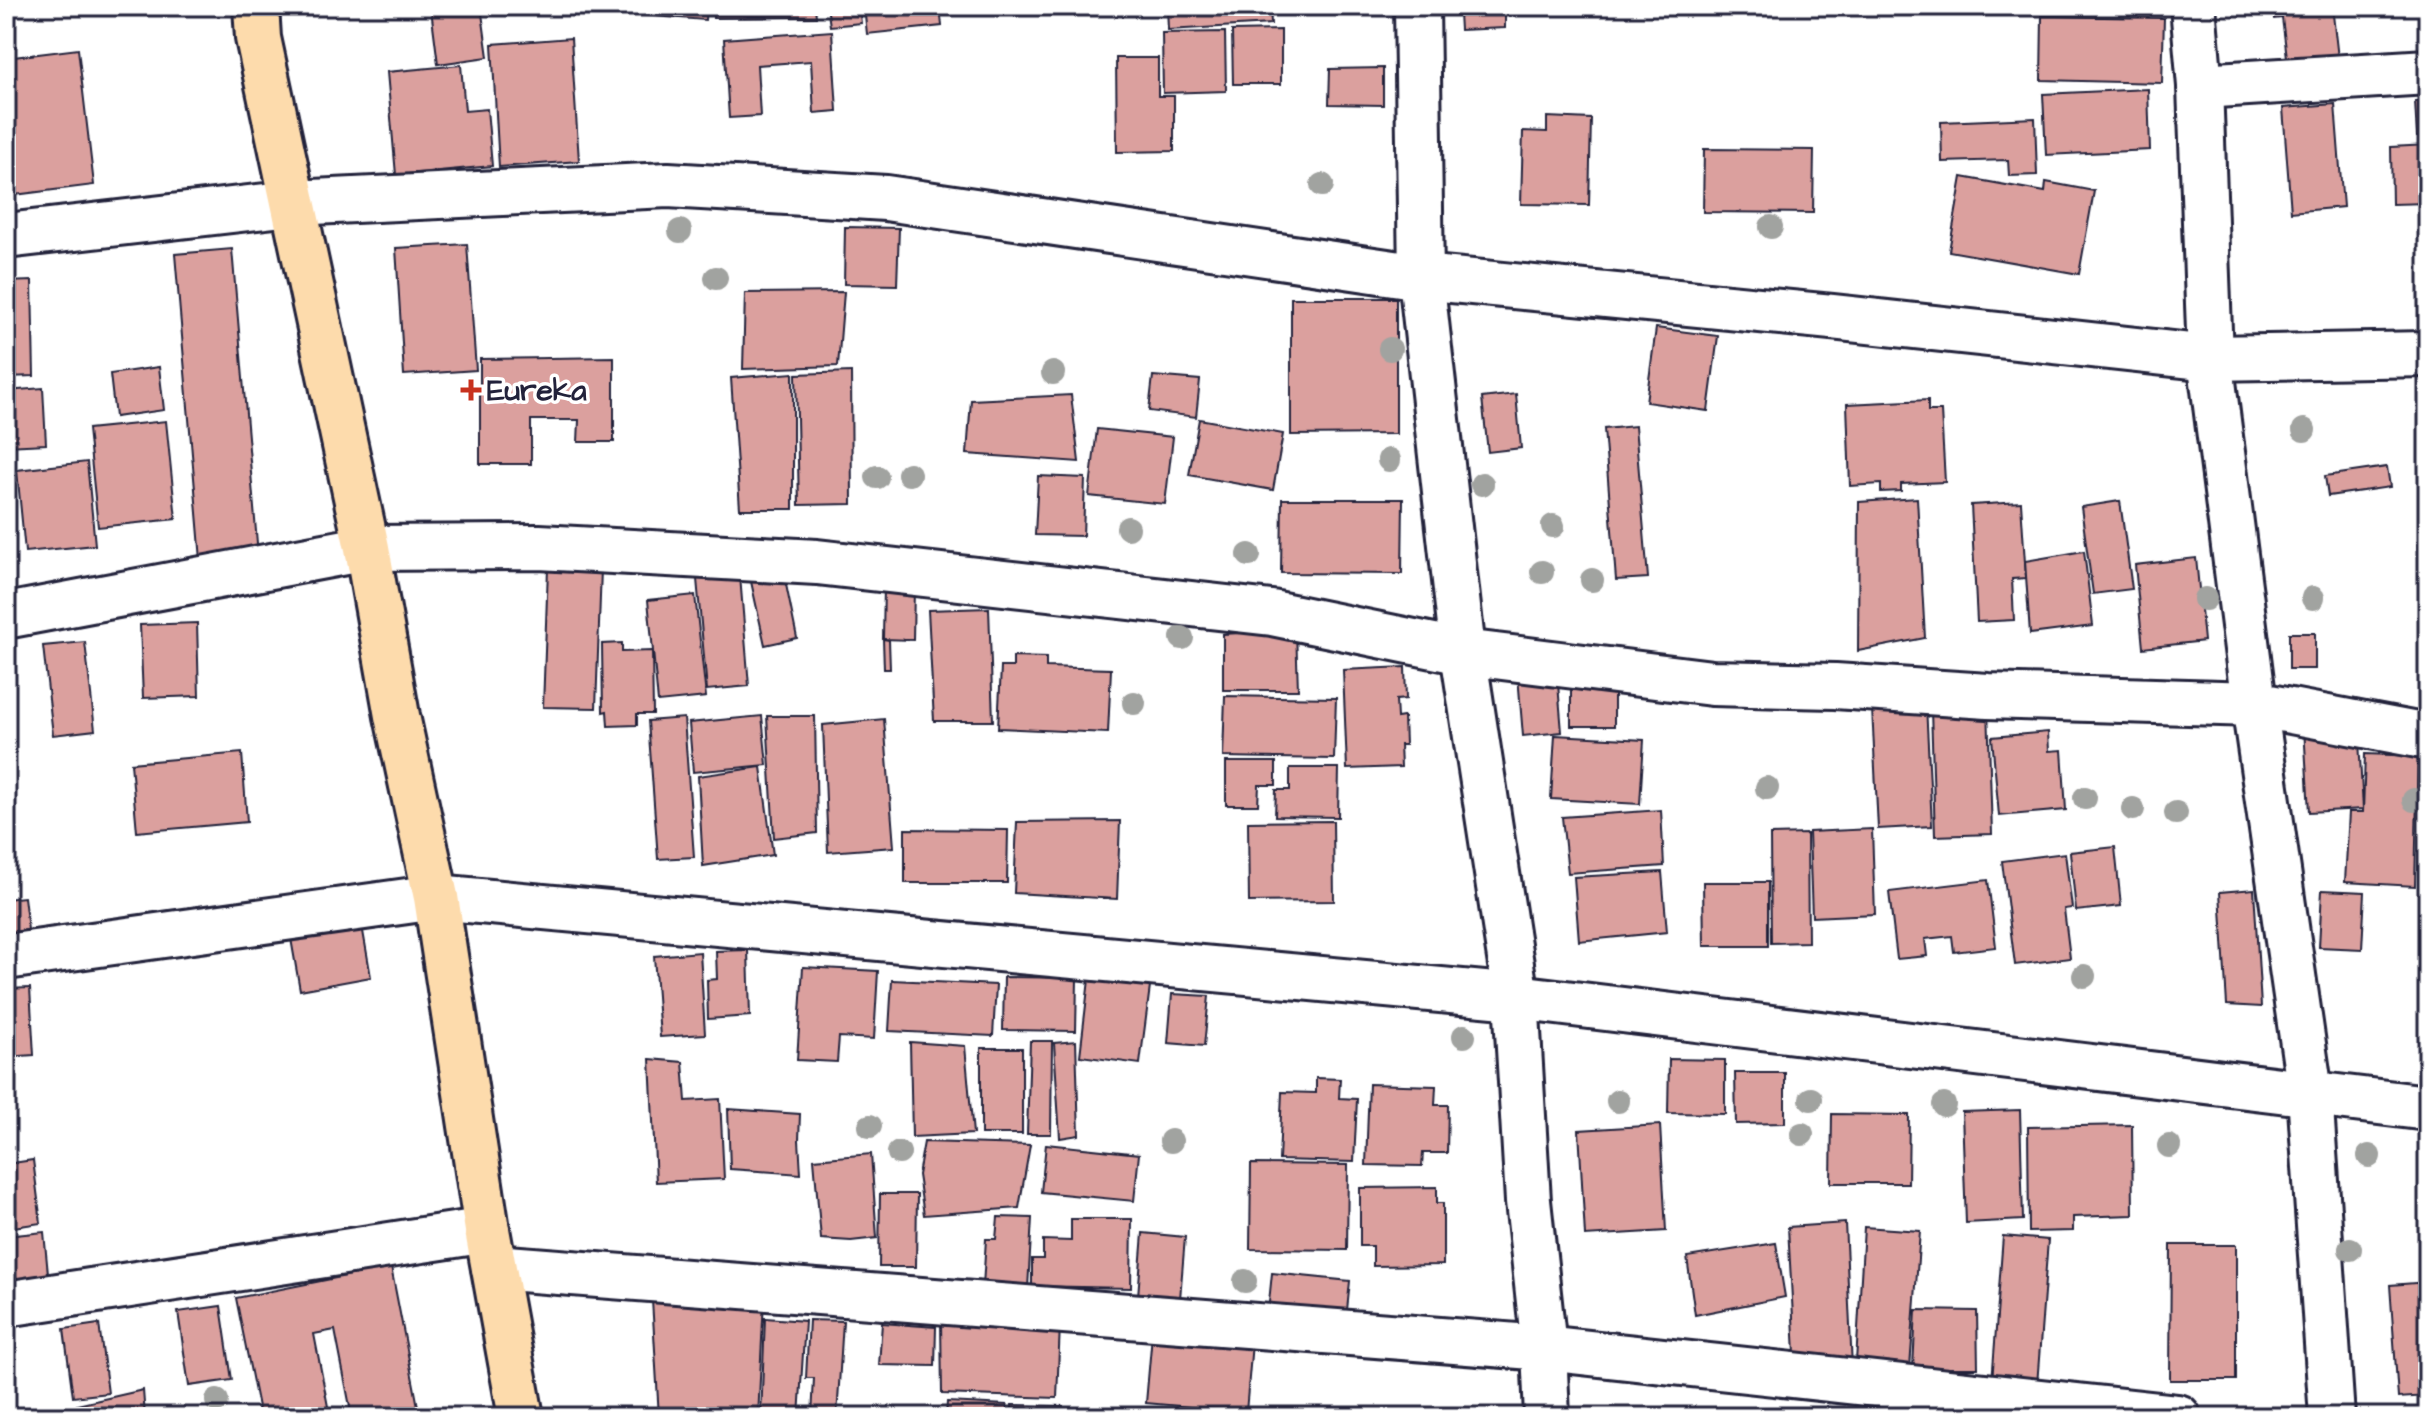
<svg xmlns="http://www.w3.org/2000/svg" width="2434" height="1423" viewBox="0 0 2434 1423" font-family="'Architects Daughter',sans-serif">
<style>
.building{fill:#dba09e;stroke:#22223b;stroke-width:2}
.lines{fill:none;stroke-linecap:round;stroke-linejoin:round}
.minor-casing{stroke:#22223b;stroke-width:50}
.highway-casing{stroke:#22223b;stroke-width:50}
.minor{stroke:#fff;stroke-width:44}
.highway{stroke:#fddbac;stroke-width:44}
.tree{fill:#a1a3a0}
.poi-dot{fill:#c8321e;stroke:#fff;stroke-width:3}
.labels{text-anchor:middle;stroke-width:7;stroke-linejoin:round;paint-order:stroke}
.poi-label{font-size:30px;font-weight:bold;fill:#22223b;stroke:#fff;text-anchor:start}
</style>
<rect width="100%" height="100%" fill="#fff"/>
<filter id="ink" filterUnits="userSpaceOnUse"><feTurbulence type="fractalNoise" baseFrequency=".0125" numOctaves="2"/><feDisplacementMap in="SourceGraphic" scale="16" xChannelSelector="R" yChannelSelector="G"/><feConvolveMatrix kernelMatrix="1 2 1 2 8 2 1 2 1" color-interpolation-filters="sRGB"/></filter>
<g filter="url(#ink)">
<g class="building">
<path d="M454,6H481L488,57L438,64L431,9Z"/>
<path d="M587,6H706L705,20L587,11Z"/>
<path d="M713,6H815L816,17L713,18Z"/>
<path d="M827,6H859L861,23L830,26Z"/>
<path d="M864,6H940L942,26L867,34Z"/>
<path d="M1167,6H1270L1271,24L1168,30Z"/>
<path d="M1444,6H1505V28L1460,30L1459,13L1444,14Z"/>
<path d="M2272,6H2332L2339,67L2289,73L2282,18L2274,19Z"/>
<path d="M2042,16L2164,18L2162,83L2041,80Z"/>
<path d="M1281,30V84H1233L1232,31Z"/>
<path d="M832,31L837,111L814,113L811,61L757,65L760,116L729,118L724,39Z"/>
<path d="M1225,32L1226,91L1163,93L1162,33Z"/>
<path d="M571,38L579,161L499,167L492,44Z"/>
<path d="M78,49L94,185L6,196V58Z"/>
<path d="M1116,58H1158V96H1174V151L1117,152Z"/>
<path d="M461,65L465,111L487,109L492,166L396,175L387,72Z"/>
<path d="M1383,68V105L1329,104L1330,69Z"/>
<path d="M2148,89L2150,150L2046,155L2043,94Z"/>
<path d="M2428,101V137H2417L2415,102Z"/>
<path d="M2335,104L2343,207L2291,212L2283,108Z"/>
<path d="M1547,117L1591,119L1589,205L1521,204L1523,131L1547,132Z"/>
<path d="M2035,118L2037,175L2009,176L2008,160L1942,162L1941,122Z"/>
<path d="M2428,145V203L2392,204L2391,147Z"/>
<path d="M1704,149L1814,150L1813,213L1703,212Z"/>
<path d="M1962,177L2045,192L2046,182L2094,191L2079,274L1949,251Z"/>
<path d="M845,227L899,228L897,285L844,284Z"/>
<path d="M467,244L476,370L404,375L396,248Z"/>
<path d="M232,249L258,555L201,560L175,254Z"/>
<path d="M32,281L34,376L6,377V282Z"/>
<path d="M844,292L838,366L743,369L745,293Z"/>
<path d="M1291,298H1396V434L1291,435Z"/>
<path d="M1656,328L1718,336L1708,411L1646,402Z"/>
<path d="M614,357V442H578L579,420H531V464H480V359Z"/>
<path d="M159,367L164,410L115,417L110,374Z"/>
<path d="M851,372L852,504L799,505L796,374Z"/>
<path d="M793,373V509H740L731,378Z"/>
<path d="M1153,376L1200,380L1196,417L1149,411Z"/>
<path d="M43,388L46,444L6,446V391Z"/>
<path d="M1516,394L1521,448L1488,452L1482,398Z"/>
<path d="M1071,395L1079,462L967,454L971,400Z"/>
<path d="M1928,400V411H1941L1945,482L1901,484V491L1881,492V484L1850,486L1847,404Z"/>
<path d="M1199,419L1283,434L1273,490L1189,475Z"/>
<path d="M166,421L176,519L98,527L88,429Z"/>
<path d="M1635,426L1648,578L1616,580L1604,429Z"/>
<path d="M1097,429L1173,437L1165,504L1089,496Z"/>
<path d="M87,462L95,545L25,552L17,470Z"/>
<path d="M2387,467L2390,487L2328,496L2325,476Z"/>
<path d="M1038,476L1085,478L1083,536L1035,535Z"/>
<path d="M1917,498L1925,638L1858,651L1859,502Z"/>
<path d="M1282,499H1403L1402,574L1281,573Z"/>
<path d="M2120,501L2132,589L2093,594L2081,507Z"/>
<path d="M2021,502L2026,578L2012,579L2014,620L1977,622L1971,505Z"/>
<path d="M2084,551L2093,626L2030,634L2025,561Z"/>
<path d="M2196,558L2204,641L2143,648L2135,565Z"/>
<path d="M548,568L601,569L596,708L543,707Z"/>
<path d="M783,570L797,638L765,645L750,577Z"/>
<path d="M740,576L749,686L707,690L697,579Z"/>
<path d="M884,586L914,587L913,640L883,639Z"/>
<path d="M695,595L706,697L658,702L648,600Z"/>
<path d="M989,608L993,721H934L928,610Z"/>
<path d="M197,623L199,696L143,698L140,625Z"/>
<path d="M1296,630L1298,690H1223V634Z"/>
<rect x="2289" y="633" width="26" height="36"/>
<path d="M883,639L889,640L890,669H884Z"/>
<path d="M85,642L95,730L53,735L43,646Z"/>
<path d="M622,643V652L652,651L653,714H637V725L608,726L607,711L603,712L602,644Z"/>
<path d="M1013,657L1046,658V667L1111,669L1108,733L998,728L1001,667H1013Z"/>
<path d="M1405,667L1406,699L1396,700L1397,718L1404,717L1405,745H1400L1401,767L1347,769L1343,670Z"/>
<path d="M1557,672L1562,732L1523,736L1518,676Z"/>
<rect x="1571" y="683" width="43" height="43"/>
<path d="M1225,696L1336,698L1334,759L1223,757Z"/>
<path d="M1926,705L1932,826L1878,829L1872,708Z"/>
<path d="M6,706L8,769H6Z"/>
<path d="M1988,707L1992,834L1935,836L1931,709Z"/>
<path d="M762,716L767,765L693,772L689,723Z"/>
<path d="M767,716H815L817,833L774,838Z"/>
<path d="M684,718L694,857L658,859L648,721Z"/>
<path d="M884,719L894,847L828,852L823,725Z"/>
<path d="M2358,724L2363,809L2309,812L2304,728Z"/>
<path d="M2048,732L2049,751L2062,750L2066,810L1999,816L1992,737Z"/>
<path d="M1555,735L1644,740L1640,804L1551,799Z"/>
<path d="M242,753L247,822L137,832L131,763Z"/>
<path d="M2365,754L2418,756L2415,886L2345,882L2349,812H2363Z"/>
<path d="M1226,762H1276V785H1259L1258,805H1226Z"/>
<path d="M761,767L773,855L703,866L698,776Z"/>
<path d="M1290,768H1339L1338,817L1275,816L1276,790H1290Z"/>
<path d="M1661,810L1664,866L1568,873L1562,817Z"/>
<path d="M1120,821L1117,899L1014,893L1017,822Z"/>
<path d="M1333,821L1334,901L1249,902L1248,822Z"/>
<path d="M905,829L1008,830L1007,883H905Z"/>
<path d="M1872,829L1875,914L1812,917L1809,832Z"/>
<path d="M1807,834L1808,942L1771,943L1770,835Z"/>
<path d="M2115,847L2121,906L2076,911L2070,852Z"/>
<path d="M2065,853L2072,908L2064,909L2070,958L2015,965L2002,861Z"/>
<path d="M1662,872L1667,932L1579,941L1574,877Z"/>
<path d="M1988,880L1996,947L1954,952L1952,936L1925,939L1927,956L1897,959L1889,892Z"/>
<path d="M1703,882H1768V946H1704Z"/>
<path d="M2254,889L2261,1007L2227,1005L2220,892Z"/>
<path d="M2322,890L2365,892L2362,949L2319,947Z"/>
<path d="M24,897L28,930L6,933V899Z"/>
<path d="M360,914L371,977L300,990L289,927Z"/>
<path d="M748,950L750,1016L708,1019L707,980L717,979L716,951Z"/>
<path d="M700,952L705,1034L660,1037L654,956Z"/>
<path d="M803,967L878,971L874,1039L839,1037L837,1062L797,1060Z"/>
<path d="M1090,971L1151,979L1140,1064L1080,1056Z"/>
<path d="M1004,977L1077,978L1076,1031L1003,1030Z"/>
<path d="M892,980L996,985L993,1036L889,1031Z"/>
<path d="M30,988L34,1055L6,1057V989Z"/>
<path d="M1172,994L1209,996L1204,1046L1168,1043Z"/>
<path d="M1030,1041H1052L1051,1134H1027Z"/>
<path d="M1076,1041L1079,1135L1060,1138L1054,1043Z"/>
<path d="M910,1042L965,1046L973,1134L912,1137Z"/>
<rect x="981" y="1048" width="41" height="86"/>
<path d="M650,1059L683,1062L686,1101L720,1099L724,1179L656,1182Z"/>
<path d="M1669,1059L1725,1060V1114L1668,1113Z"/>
<path d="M1735,1073H1785V1123L1736,1124Z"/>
<path d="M1316,1078L1340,1079L1339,1098L1357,1099L1354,1162L1279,1160L1282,1092L1316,1093Z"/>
<path d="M1369,1084L1436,1086L1435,1105H1448L1447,1153H1423L1422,1166L1366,1165Z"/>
<path d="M728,1109L800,1114L799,1140L801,1174L730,1169Z"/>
<path d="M2020,1110L2023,1220L1966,1223L1962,1112Z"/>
<path d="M1832,1114L1909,1115L1908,1183H1831Z"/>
<path d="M1660,1125L1666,1231L1585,1236L1579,1130Z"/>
<path d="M2132,1125L2133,1215L2073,1217V1231L2029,1232L2028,1127Z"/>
<path d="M924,1142L1030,1145L1019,1208L924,1215L918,1175Z"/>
<path d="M1046,1144L1139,1154L1134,1201L1041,1192Z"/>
<path d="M871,1154L877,1238L851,1241L821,1239L814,1159Z"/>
<path d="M33,1160L41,1223L6,1228V1164Z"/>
<path d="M1251,1164L1348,1165L1347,1250L1250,1249Z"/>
<path d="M1437,1187V1203H1443V1265L1373,1266V1246H1360V1188Z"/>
<path d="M880,1194H917L916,1267H879Z"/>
<path d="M998,1217L1032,1218L1028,1288L983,1286L986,1239H996Z"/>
<path d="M1071,1219H1132L1131,1288L1032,1286V1259H1043V1240L1071,1241Z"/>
<path d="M1845,1223L1852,1367L1796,1371L1788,1227Z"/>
<path d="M1864,1227L1920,1231L1909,1381L1855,1379Z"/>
<path d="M44,1232L50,1295L6,1299V1236Z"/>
<path d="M1143,1233L1185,1237L1180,1299L1138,1296Z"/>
<path d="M2003,1236L2048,1240L2037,1385L1992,1382Z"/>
<path d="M1776,1243L1785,1297L1695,1315L1687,1257Z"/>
<path d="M2171,1245H2236V1380H2170Z"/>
<path d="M391,1267L420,1417H352L335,1330L314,1334L330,1417H260L236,1298Z"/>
<path d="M1272,1273L1350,1281L1346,1320L1268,1312Z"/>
<path d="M2428,1282V1396L2398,1398L2390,1285Z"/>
<path d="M652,1300H764L758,1417H659Z"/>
<path d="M221,1306L232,1380L189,1386L178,1312Z"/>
<path d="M1916,1310L1977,1311L1978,1368H1913Z"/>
<path d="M765,1318L805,1321L799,1417H761Z"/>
<path d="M809,1320L843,1321L837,1417H812L814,1378H806Z"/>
<path d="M941,1320L1060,1324L1057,1398L942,1394Z"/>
<path d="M882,1323L936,1327L935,1366L879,1365Z"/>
<path d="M99,1324L108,1393L73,1397L64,1329Z"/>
<path d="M1152,1334L1252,1343L1246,1412L1146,1403Z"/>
<path d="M143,1390L145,1417H79L77,1405Z"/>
<path d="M947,1402L1007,1405V1417H946Z"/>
<path d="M1012,1405L1063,1406V1417H1012Z"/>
<path d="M1174,1410L1267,1417H1173Z"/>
<path d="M1896,1412V1417H1866V1413Z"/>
<rect x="1732" y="1413" width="99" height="4"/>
</g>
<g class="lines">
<g class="minor-casing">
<g id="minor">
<path d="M1417,6L1421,277L1463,652L1516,997L1528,1201L1544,1348L1547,1417"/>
<path d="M2193,6L2200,86L2210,358L2254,704L2310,1093L2332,1417"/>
<path d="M2200,86L2428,72"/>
<path d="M6,236L292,203L668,185L886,198L1421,277L1832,317L2210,358L2428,354"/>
<path d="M6,616L367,548L539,547L817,562L1272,613L1463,652L1712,683L1835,686L1988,696L2254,704L2428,737"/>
<path d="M6,957L436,897L1516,997L2428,1108"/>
<path d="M494,1267L1544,1348L2178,1417"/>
<path d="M6,1304L487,1230"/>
</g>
</g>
<g class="highway-casing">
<path id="highway" d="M256,6L258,38L367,548L397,716L436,897L487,1230L521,1417"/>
</g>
<use href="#minor" class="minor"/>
<use href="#highway" class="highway"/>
</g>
<g class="tree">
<circle cx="1322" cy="185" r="12"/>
<circle cx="1771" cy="227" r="12"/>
<circle cx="680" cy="231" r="12"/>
<circle cx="716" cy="278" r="12"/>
<circle cx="1390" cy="349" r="12"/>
<circle cx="1053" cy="373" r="12"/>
<circle cx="2304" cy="430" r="12"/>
<circle cx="1389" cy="460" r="12"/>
<circle cx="909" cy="474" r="12"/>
<circle cx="877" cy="477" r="12"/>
<circle cx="1482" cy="484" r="12"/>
<circle cx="1553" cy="526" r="12"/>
<circle cx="1128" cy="528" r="12"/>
<circle cx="1249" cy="555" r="12"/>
<circle cx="1542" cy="572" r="12"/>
<circle cx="1592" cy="580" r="12"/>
<circle cx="2313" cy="598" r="12"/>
<circle cx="2205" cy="599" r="12"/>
<circle cx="1182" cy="638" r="12"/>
<circle cx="1134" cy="703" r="12"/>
<circle cx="1767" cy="788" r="12"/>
<circle cx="2085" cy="798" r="12"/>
<circle cx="2414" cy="800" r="12"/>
<circle cx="2133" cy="809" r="12"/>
<circle cx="2176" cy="813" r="12"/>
<circle cx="2084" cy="976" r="12"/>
<circle cx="1464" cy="1036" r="12"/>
<circle cx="1811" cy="1099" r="12"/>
<circle cx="1618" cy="1101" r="12"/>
<circle cx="1944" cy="1105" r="12"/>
<circle cx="870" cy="1126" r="12"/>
<circle cx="1802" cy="1134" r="12"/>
<circle cx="1171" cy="1141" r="12"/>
<circle cx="2169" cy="1146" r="12"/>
<circle cx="899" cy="1153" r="12"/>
<circle cx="2369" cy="1156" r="12"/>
<circle cx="2350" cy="1249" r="12"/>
<circle cx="1245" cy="1281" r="12"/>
<circle cx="217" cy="1401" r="12"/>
</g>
</g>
<path class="poi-dot" d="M467 378h8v8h8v8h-8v8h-8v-8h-8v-8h8z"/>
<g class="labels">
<g class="poi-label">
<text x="487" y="400">Eureka</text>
</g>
</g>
<rect width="2434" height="1423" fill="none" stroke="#fff" stroke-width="32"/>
<rect x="16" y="16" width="2402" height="1391" fill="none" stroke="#22223b" stroke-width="3" filter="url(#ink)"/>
</svg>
